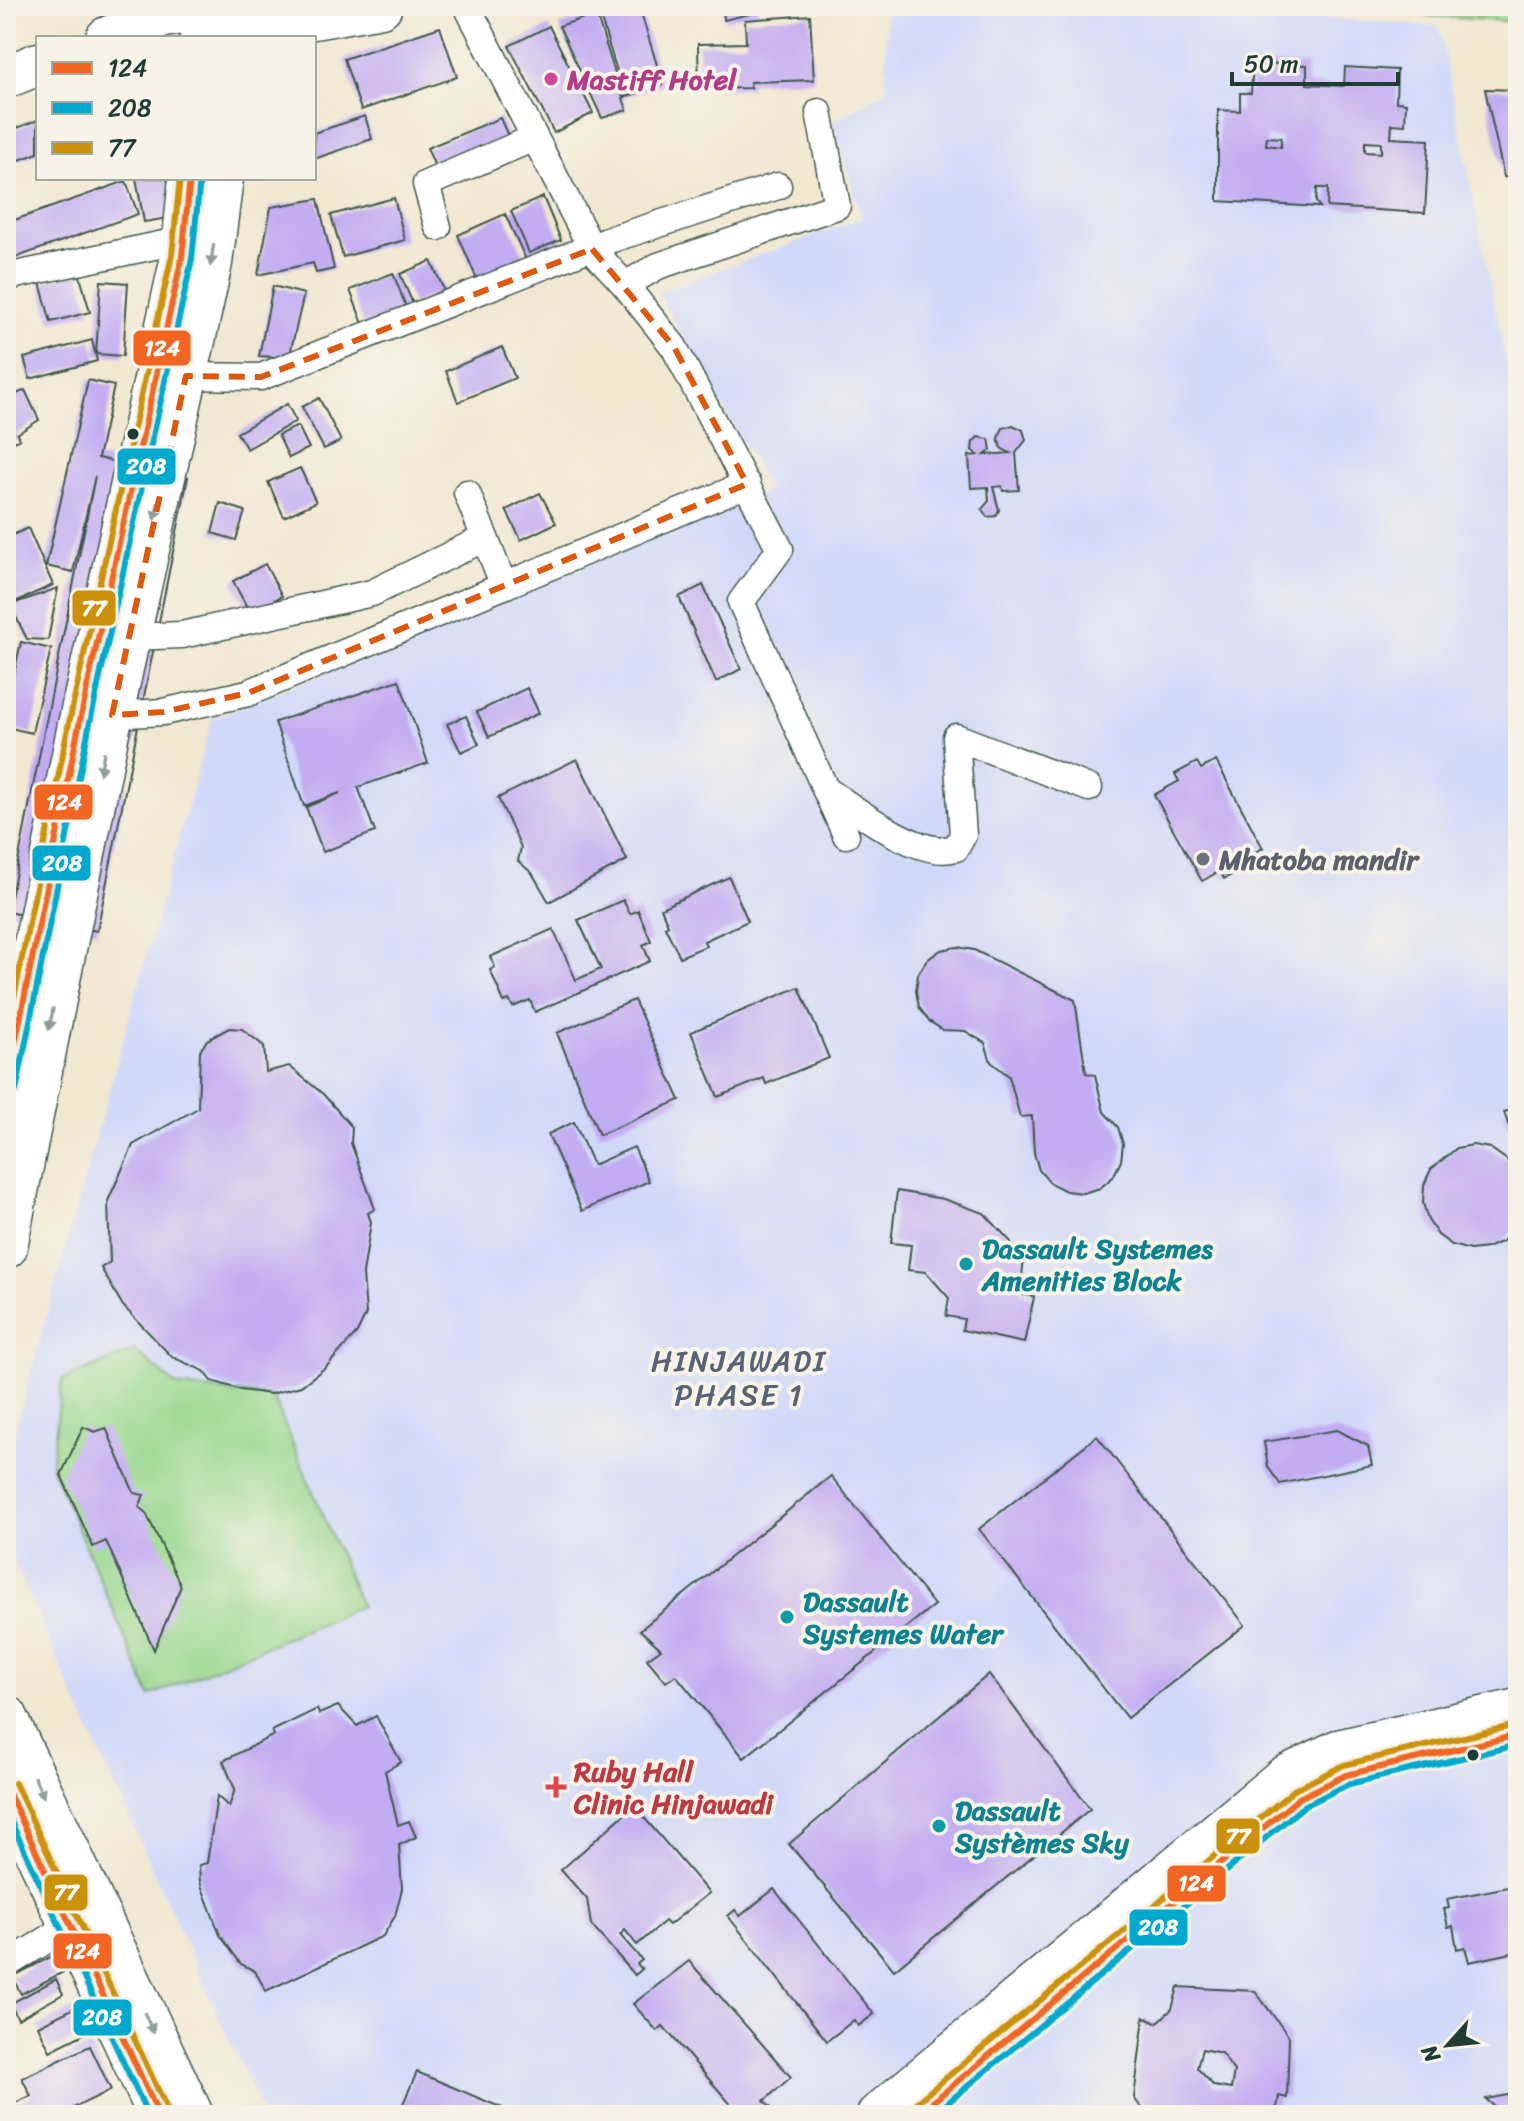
<svg xmlns="http://www.w3.org/2000/svg" width="1524" height="2121" viewBox="0 0 1524 2121" font-family="Sriracha,sans-serif">
<style>
.built{fill:#d1d9f9}
.green{fill:#99d88e;stroke:#5c8a61;stroke-width:2}
.building{fill:#c2acf2;fill-rule:evenodd}
.lines{fill:none;stroke-linecap:round;stroke-linejoin:round}
.minor-casing{stroke:#3e574c;stroke-width:29}
.primary-casing{stroke:#3e574c;stroke-width:45}
.minor{stroke:#fff;stroke-width:26}
.primary{stroke:#fff;stroke-width:42}
.bus-1-casing{stroke:#f7f3e8;stroke-width:12}
.bus-2-casing{stroke:#f7f3e8;stroke-width:12}
.bus-3-casing{stroke:#f7f3e8;stroke-width:12}
.bus-1{stroke:#f26522;stroke-width:6}
.bus-2{stroke:#00a9ce;stroke-width:6}
.bus-3{stroke:#cc910a;stroke-width:6}
.oneway{fill:#8f9e9a}
.marked{fill:none;stroke:#de580e;stroke-width:6;stroke-dasharray:16 10;stroke-linejoin:round}
.hotel-dot{fill:#d1479c;stroke:#f7f3e8;stroke-width:3}
.bus-dot{fill:#1f3d34;stroke:#f7f3e8;stroke-width:3}
.worship-dot{fill:#6b7280;stroke:#f7f3e8;stroke-width:3}
.culture-dot{fill:#0f9aa8;stroke:#f7f3e8;stroke-width:3}
.health-dot{fill:#e0444e;stroke:#f7f3e8;stroke-width:3}
.labels{text-anchor:middle;stroke-width:8;stroke-linejoin:round;paint-order:stroke}
.hotel-label{font-size:28px;font-weight:bold;fill:#b23c85;stroke:#f7f3e8;text-anchor:start}
.worship-label{font-size:28px;font-weight:bold;fill:#5b616d;stroke:#f7f3e8;text-anchor:start}
.culture-label{font-size:28px;font-weight:bold;fill:#0d838f;stroke:#f7f3e8;text-anchor:start}
.health-label{font-size:28px;font-weight:bold;fill:#be3a42;stroke:#f7f3e8;text-anchor:start}
.neighbourhood-label{font-size:30px;letter-spacing:2px;fill:#586476;stroke:#f7f3e8}
.line-badge{stroke:#f7f3e8;stroke-width:3}
.badge-label{font-size:22px;text-anchor:middle;font-weight:bold;fill:#fff}
</style>
<rect width="100%" height="100%" fill="#f7f3e8"/>
<filter id="ink" filterUnits="userSpaceOnUse"><feTurbulence type="fractalNoise" baseFrequency=".0125" numOctaves="2"/><feDisplacementMap in="SourceGraphic" scale="16" xChannelSelector="R" yChannelSelector="G"/><feConvolveMatrix kernelMatrix="1 2 1 2 8 2 1 2 1" color-interpolation-filters="sRGB"/></filter>
<filter id="wash" filterUnits="userSpaceOnUse"><feTurbulence type="fractalNoise" baseFrequency=".006" numOctaves="4" result="noise"/><feDisplacementMap in="SourceGraphic" scale="32" xChannelSelector="R" yChannelSelector="G"/><feGaussianBlur stdDeviation="1.8" result="paint"/><feColorMatrix in="noise" values="0 0 0 0 0 0 0 0 0 0 0 0 0 0 0 0 0 1.4 0 .05"/><feComposite in="paint" operator="in"/></filter>
<g filter="url(#wash)">
<rect width="100%" height="100%" fill="#f1e8d1"/>
<path class="built" d="M886,6H1182L1439,27L1518,421V2115H263L6,1545V1463L212,719L769,490L658,292L862,218L832,122L886,91Z"/>
<g class="green">
<path d="M1425,6H1518V22L1425,16Z"/>
<path d="M135,1351L177,1386L273,1397L361,1606L150,1696L51,1466L62,1380Z"/>
</g>
<g id="blocks">
<g class="building">
<path d="M597,6H639L663,85L625,97Z"/>
<path d="M723,6H758V12L724,20Z"/>
<path d="M596,14L627,110L602,118L559,26Z"/>
<path d="M810,15L814,80L750,82L751,88L699,89L698,44L746,43L745,20Z"/>
<path d="M549,26L593,113L554,133L509,46Z"/>
<path d="M440,27L457,77L361,110L344,59Z"/>
<path d="M1253,63L1307,65V84L1344,86L1345,67L1397,70L1396,102L1406,103L1405,125L1392,124L1391,138L1429,140L1425,213L1327,207L1328,188H1317L1316,202L1320,207L1218,201V110L1240,111V93H1251ZM1267,137L1281,138V147L1266,145ZM1365,142L1381,143V153L1365,152Z"/>
<path d="M1485,89L1518,90V178L1504,177Z"/>
<path d="M365,116L372,139L314,159V133Z"/>
<path d="M500,118L509,138L436,169L427,148Z"/>
<path d="M38,120V153L6,165V132Z"/>
<path d="M136,178H167L174,217L144,222Z"/>
<path d="M126,181L138,214L6,261V223Z"/>
<path d="M543,197L561,240L529,253L511,211Z"/>
<path d="M394,198L405,240L343,257L331,215Z"/>
<path d="M318,199L334,269L316,273L313,263L258,275L271,207Z"/>
<path d="M505,214L527,262L479,284L458,235Z"/>
<path d="M431,261L444,290L413,304L400,274Z"/>
<path d="M79,273L90,312L51,322L40,283Z"/>
<path d="M393,273L408,312L365,329L350,290Z"/>
<path d="M101,281L128,283L123,356L96,354Z"/>
<path d="M273,286L304,294L289,358L259,356Z"/>
<path d="M92,340L97,361L30,379L24,358Z"/>
<path d="M502,347L515,378L458,402L446,371Z"/>
<path d="M88,380L114,386L98,458L188,477L97,931L8,912L95,476L73,572L46,566Z"/>
<path d="M25,390L39,420L17,434L20,439L6,446V399Z"/>
<path d="M319,398L341,441L324,449L302,407Z"/>
<path d="M287,404L296,421L247,449L237,433Z"/>
<path d="M1013,425L1023,430L1026,440L1016,453L1019,490L1003,491L1002,486L993,487L999,510L996,516L987,517L982,509L989,501L988,487L971,488L969,456L978,455L972,450L973,442L978,437L989,439L991,450L985,455L1010,453L1001,448L998,438L1003,428Z"/>
<path d="M298,426L309,448L289,458L278,435Z"/>
<path d="M300,468L316,502L284,517L268,482Z"/>
<path d="M540,493L556,523L521,540L506,510Z"/>
<path d="M220,503L245,511L236,540L212,533Z"/>
<path d="M28,528L53,585L6,606V538Z"/>
<path d="M265,564L282,596L250,613L233,581Z"/>
<path d="M703,585L741,669L716,682L679,597Z"/>
<path d="M58,588L48,640L27,639L10,605Z"/>
<path d="M21,642L51,649L32,733L6,727V709Z"/>
<path d="M399,680L428,763L358,787L375,832L323,852L306,807L340,793L304,806L275,722Z"/>
<path d="M527,688L539,713L489,737L477,712Z"/>
<path d="M466,716L479,744L461,752L447,724Z"/>
<path d="M577,759L627,860L549,902L532,873L518,861L521,847L498,798Z"/>
<path d="M1216,761L1263,848L1242,859L1246,867L1224,879L1220,871L1202,881L1154,795L1179,781L1175,774L1197,762L1201,769Z"/>
<path d="M729,877L748,921L704,941L706,946L680,957L665,927L668,925L661,908Z"/>
<path d="M623,900L630,914L638,910L651,941L643,945L650,961L535,1012L530,1000L513,1007L509,1000L504,1002L490,970L495,967L490,957L553,929L576,980L601,969L578,920Z"/>
<path d="M957,947L974,950L1075,1000L1086,1073L1095,1075L1104,1112L1118,1127L1123,1144L1121,1161L1113,1177L1100,1188L1083,1193L1066,1191L1050,1183L1039,1170L1034,1153L1032,1116L1020,1117L1009,1076L991,1062L985,1043L965,1031L943,1030L929,1021L919,1007L916,991L918,974L927,960L941,950Z"/>
<path d="M799,987L829,1058L766,1084L764,1078L718,1097L691,1032Z"/>
<path d="M634,1000L680,1100L599,1135L557,1033Z"/>
<path d="M229,1028L242,1029L264,1046L266,1072L289,1066L323,1094L352,1127L351,1143L375,1209L368,1213L371,1222L363,1274L366,1314L357,1333L326,1367L301,1386L271,1394L241,1390L212,1381L204,1371L172,1357L123,1306L101,1268L110,1262L108,1201L133,1145L198,1108L200,1051L207,1040Z"/>
<path d="M1518,1108V1122L1508,1124L1504,1112Z"/>
<path d="M574,1122L593,1165L634,1147L649,1181L582,1211L548,1134Z"/>
<path d="M1473,1145L1490,1148L1517,1167L1518,1226L1503,1241L1487,1248L1470,1250L1452,1245L1438,1235L1428,1220L1423,1203L1424,1185L1431,1169L1457,1148Z"/>
<path d="M897,1191L943,1199L984,1213L1011,1242L1013,1253L1024,1258L1020,1294L1034,1297L1024,1343L962,1330L964,1319L946,1316L949,1298L926,1272L908,1270L911,1245L891,1243Z"/>
<path d="M83,1427L95,1432L106,1428L134,1493L144,1495L139,1507L146,1513L181,1586L154,1650L106,1541L93,1547L61,1475Z"/>
<path d="M1337,1430L1368,1446L1372,1465L1280,1484L1268,1467L1264,1442Z"/>
<path d="M1097,1436L1245,1625L1127,1718L979,1529Z"/>
<path d="M831,1476L934,1605L744,1758L676,1675L666,1682L647,1659L661,1649L640,1630Z"/>
<path d="M989,1674L1090,1809L894,1970L789,1844Z"/>
<path d="M338,1706L357,1726L376,1716L401,1762L385,1771L398,1825L409,1821L416,1837L399,1845L402,1889L395,1916L383,1936L266,1991L255,1971L241,1964L220,1935L200,1882L199,1865L207,1863L217,1796L229,1807L235,1789L223,1761L274,1735L272,1731L317,1709L319,1714Z"/>
<path d="M634,1806L709,1893L669,1925L665,1921L637,1945L625,1930L620,1935L642,1960L637,1964L642,1969L635,1975L591,1925L587,1899L561,1870Z"/>
<path d="M1518,1885V1939L1514,1940L1517,1952L1469,1962L1465,1947L1457,1949L1453,1926L1448,1927L1444,1909L1449,1908L1447,1899Z"/>
<path d="M774,1889L874,2014L858,2026L854,2020L827,2041L728,1916L735,1910L740,1916Z"/>
<path d="M58,1953L67,1970L21,1994L12,1977Z"/>
<path d="M689,1961L791,2077L764,2101L772,2109L765,2115H740L663,2026L657,2031L633,2004Z"/>
<path d="M56,1979L63,1994L18,2019L10,2004Z"/>
<path d="M1178,1987L1255,1991L1289,2037L1287,2098L1279,2096L1277,2108L1270,2109V2115H1147L1134,2098L1144,2017L1157,2023L1172,2009ZM1202,2049L1221,2053L1234,2071L1231,2089L1214,2086L1197,2068Z"/>
<path d="M80,2005L92,2030L50,2051L38,2026Z"/>
<path d="M90,2046L111,2090L59,2115H12L8,2106L31,2096L22,2078Z"/>
<path d="M417,2072L519,2115H398Z"/>
<path d="M1518,2093V2115H1504L1486,2099Z"/>
</g>
</g>
</g>
<g filter="url(#ink)">
<use href="#blocks" fill-opacity="0" stroke="#3e574c" stroke-width="2"/>
<g class="lines">
<g class="minor-casing">
<g id="minor">
<path d="M467,6L592,249L625,285L674,347L780,549L741,602L846,835"/>
<path d="M438,227L426,184L534,138"/>
<path d="M6,277L183,240"/>
<path d="M625,285L658,266L837,206L819,112"/>
<path d="M186,376L261,377L612,239L778,186"/>
<path d="M467,493L504,586"/>
<path d="M129,637L182,635L372,593L485,538"/>
<path d="M112,715L163,712L248,693L747,484"/>
<path d="M825,789C855,809 920,860 956,848L963,835L956,737L1089,788"/>
<path d="M6,1965L58,1933"/>
</g>
</g>
<g class="primary-casing">
<g id="primary">
<path d="M107,38L164,16L226,6"/>
<path d="M201,38L381,6"/>
<path d="M6,77L38,64"/>
<path d="M6,1089L79,725L182,257L190,178"/>
<path d="M6,1247L108,732L211,263L222,178"/>
<path d="M6,1716L192,2115"/>
<path d="M6,1787L159,2115"/>
<path d="M878,2115L1285,1777L1338,1751L1518,1710"/>
</g>
</g>
<use href="#minor" class="minor"/>
<use href="#primary" class="primary"/>
<g class="bus-1-casing">
<g id="bus-1">
<path d="M6,1089L79,725L182,257L190,178"/>
<path d="M6,1787L159,2115"/>
<path d="M917,2115L1299,1798L1346,1775L1518,1735"/>
</g>
</g>
<g class="bus-2-casing">
<g id="bus-2">
<path d="M16,1091L89,727L192,259L200,179"/>
<path d="M6,1811L148,2115"/>
<path d="M933,2115L1304,1806L1349,1784L1518,1745"/>
</g>
</g>
<g class="bus-3-casing">
<g id="bus-3">
<path d="M6,1038L69,723L172,255L180,178"/>
<path d="M15,1783L168,2111"/>
<path d="M911,2107L1294,1790L1344,1765L1516,1725"/>
</g>
</g>
<use href="#bus-1" class="bus-1"/>
<use href="#bus-2" class="bus-2"/>
<use href="#bus-3" class="bus-3"/>
</g>
<defs><path id="oneway-solid" d="M-6-.8H1V-3.2L6.5 0L1 3.2V.8H-6Z" transform="scale(2)"/></defs>
<g class="oneway">
<use href="#oneway-solid" transform="translate(212 255) rotate(99)"/>
<use href="#oneway-solid" transform="translate(157 509) rotate(102)"/>
<use href="#oneway-solid" transform="translate(102 763) rotate(101)"/>
<use href="#oneway-solid" transform="translate(51 1019) rotate(101)"/>
<use href="#oneway-solid" transform="translate(39 1787) rotate(65)"/>
<use href="#oneway-solid" transform="translate(149 2023) rotate(65)"/>
</g>
</g>
<path class="marked" d="M592,249L674,347L747,484L248,693L163,712L112,715L186,376L261,377Z"/>
<circle class="hotel-dot" cx="551" cy="79" r="8"/>
<g class="bus-dot">
<circle cx="133" cy="434" r="7"/>
<circle cx="1473" cy="1755" r="7"/>
</g>
<circle class="worship-dot" cx="1203" cy="859" r="8"/>
<g class="culture-dot">
<circle cx="966" cy="1264" r="8"/>
<circle cx="787" cy="1617" r="8"/>
<circle cx="939" cy="1826" r="8"/>
</g>
<path class="health-dot" d="M552 1775h8v8h8v8h-8v8h-8v-8h-8v-8h8z"/>
<g class="labels">
<g class="hotel-label">
<text x="567" y="89">Mastiff Hotel</text>
</g>
<g class="worship-label">
<text x="1219" y="869">Mhatoba mandir</text>
</g>
<g class="culture-label">
<text x="982" y="1258">Dassault Systemes<tspan x="982" dy="32">Amenities Block</tspan></text>
<text x="803" y="1611">Dassault<tspan x="803" dy="32">Systemes Water</tspan></text>
<text x="955" y="1820">Dassault<tspan x="955" dy="32">Systèmes Sky</tspan></text>
</g>
<g class="health-label">
<text x="574" y="1781">Ruby Hall<tspan x="574" dy="32">Clinic Hinjawadi</tspan></text>
</g>
<g class="neighbourhood-label">
<text x="739" y="1371">HINJAWADI<tspan x="739" dy="34">PHASE 1</tspan></text>
</g>
</g>
<g class="line-badge">
<rect x="132" y="329" width="60" height="38" rx="8" fill="#f26522"/>
<rect x="116" y="447" width="61" height="39" rx="8" fill="#00a9ce"/>
<rect x="71" y="589" width="46" height="38" rx="8" fill="#cc910a"/>
<rect x="33" y="783" width="61" height="38" rx="8" fill="#f26522"/>
<rect x="31" y="844" width="61" height="38" rx="8" fill="#00a9ce"/>
<rect x="1215" y="1817" width="46" height="38" rx="8" fill="#cc910a"/>
<rect x="1166" y="1864" width="61" height="39" rx="8" fill="#f26522"/>
<rect x="43" y="1873" width="46" height="39" rx="8" fill="#cc910a"/>
<rect x="1128" y="1908" width="61" height="39" rx="8" fill="#00a9ce"/>
<rect x="52" y="1932" width="61" height="38" rx="8" fill="#f26522"/>
<rect x="72" y="1998" width="61" height="39" rx="8" fill="#00a9ce"/>
</g>
<g class="badge-label">
<text x="162" y="356">124</text>
<text x="146" y="474">208</text>
<text x="94" y="616">77</text>
<text x="64" y="810">124</text>
<text x="62" y="871">208</text>
<text x="1238" y="1844">77</text>
<text x="1196" y="1891">124</text>
<text x="66" y="1900">77</text>
<text x="1158" y="1935">208</text>
<text x="82" y="1959">124</text>
<text x="102" y="2025">208</text>
</g>
<rect width="1524" height="2121" fill="none" stroke="#f7f3e8" stroke-width="32"/>
<rect x="36" y="36" width="280" height="144" fill="#f7f3e8" stroke="#a1aaa0" stroke-width="2"/>
<rect x="52" y="62" width="40" height="12" fill="#f26522" stroke="#a1aaa0" stroke-width="2"/>
<text x="108" y="76" font-size="24" fill="#1f3d34">124</text>
<rect x="52" y="102" width="40" height="12" fill="#00a9ce" stroke="#a1aaa0" stroke-width="2"/>
<text x="108" y="116" font-size="24" fill="#1f3d34">208</text>
<rect x="52" y="142" width="40" height="12" fill="#cc910a" stroke="#a1aaa0" stroke-width="2"/>
<text x="108" y="156" font-size="24" fill="#1f3d34">77</text>
<g transform="translate(1448 2045) rotate(243)" stroke="#f7f3e8" stroke-width="6" paint-order="stroke">
<path d="M0-6L14 30L0 20L-14 30Z" fill="#1f3d34"/>
<text y="-12" font-size="22" font-weight="bold" text-anchor="middle" fill="#1f3d34">N</text>
</g>
<path d="M1232 72v12h166v-12" fill="none" stroke="#1f3d34" stroke-width="4"/>
<text x="1244" y="72" font-size="24" fill="#1f3d34" stroke="#f7f3e8" stroke-width="6" paint-order="stroke">50 m</text>
</svg>
